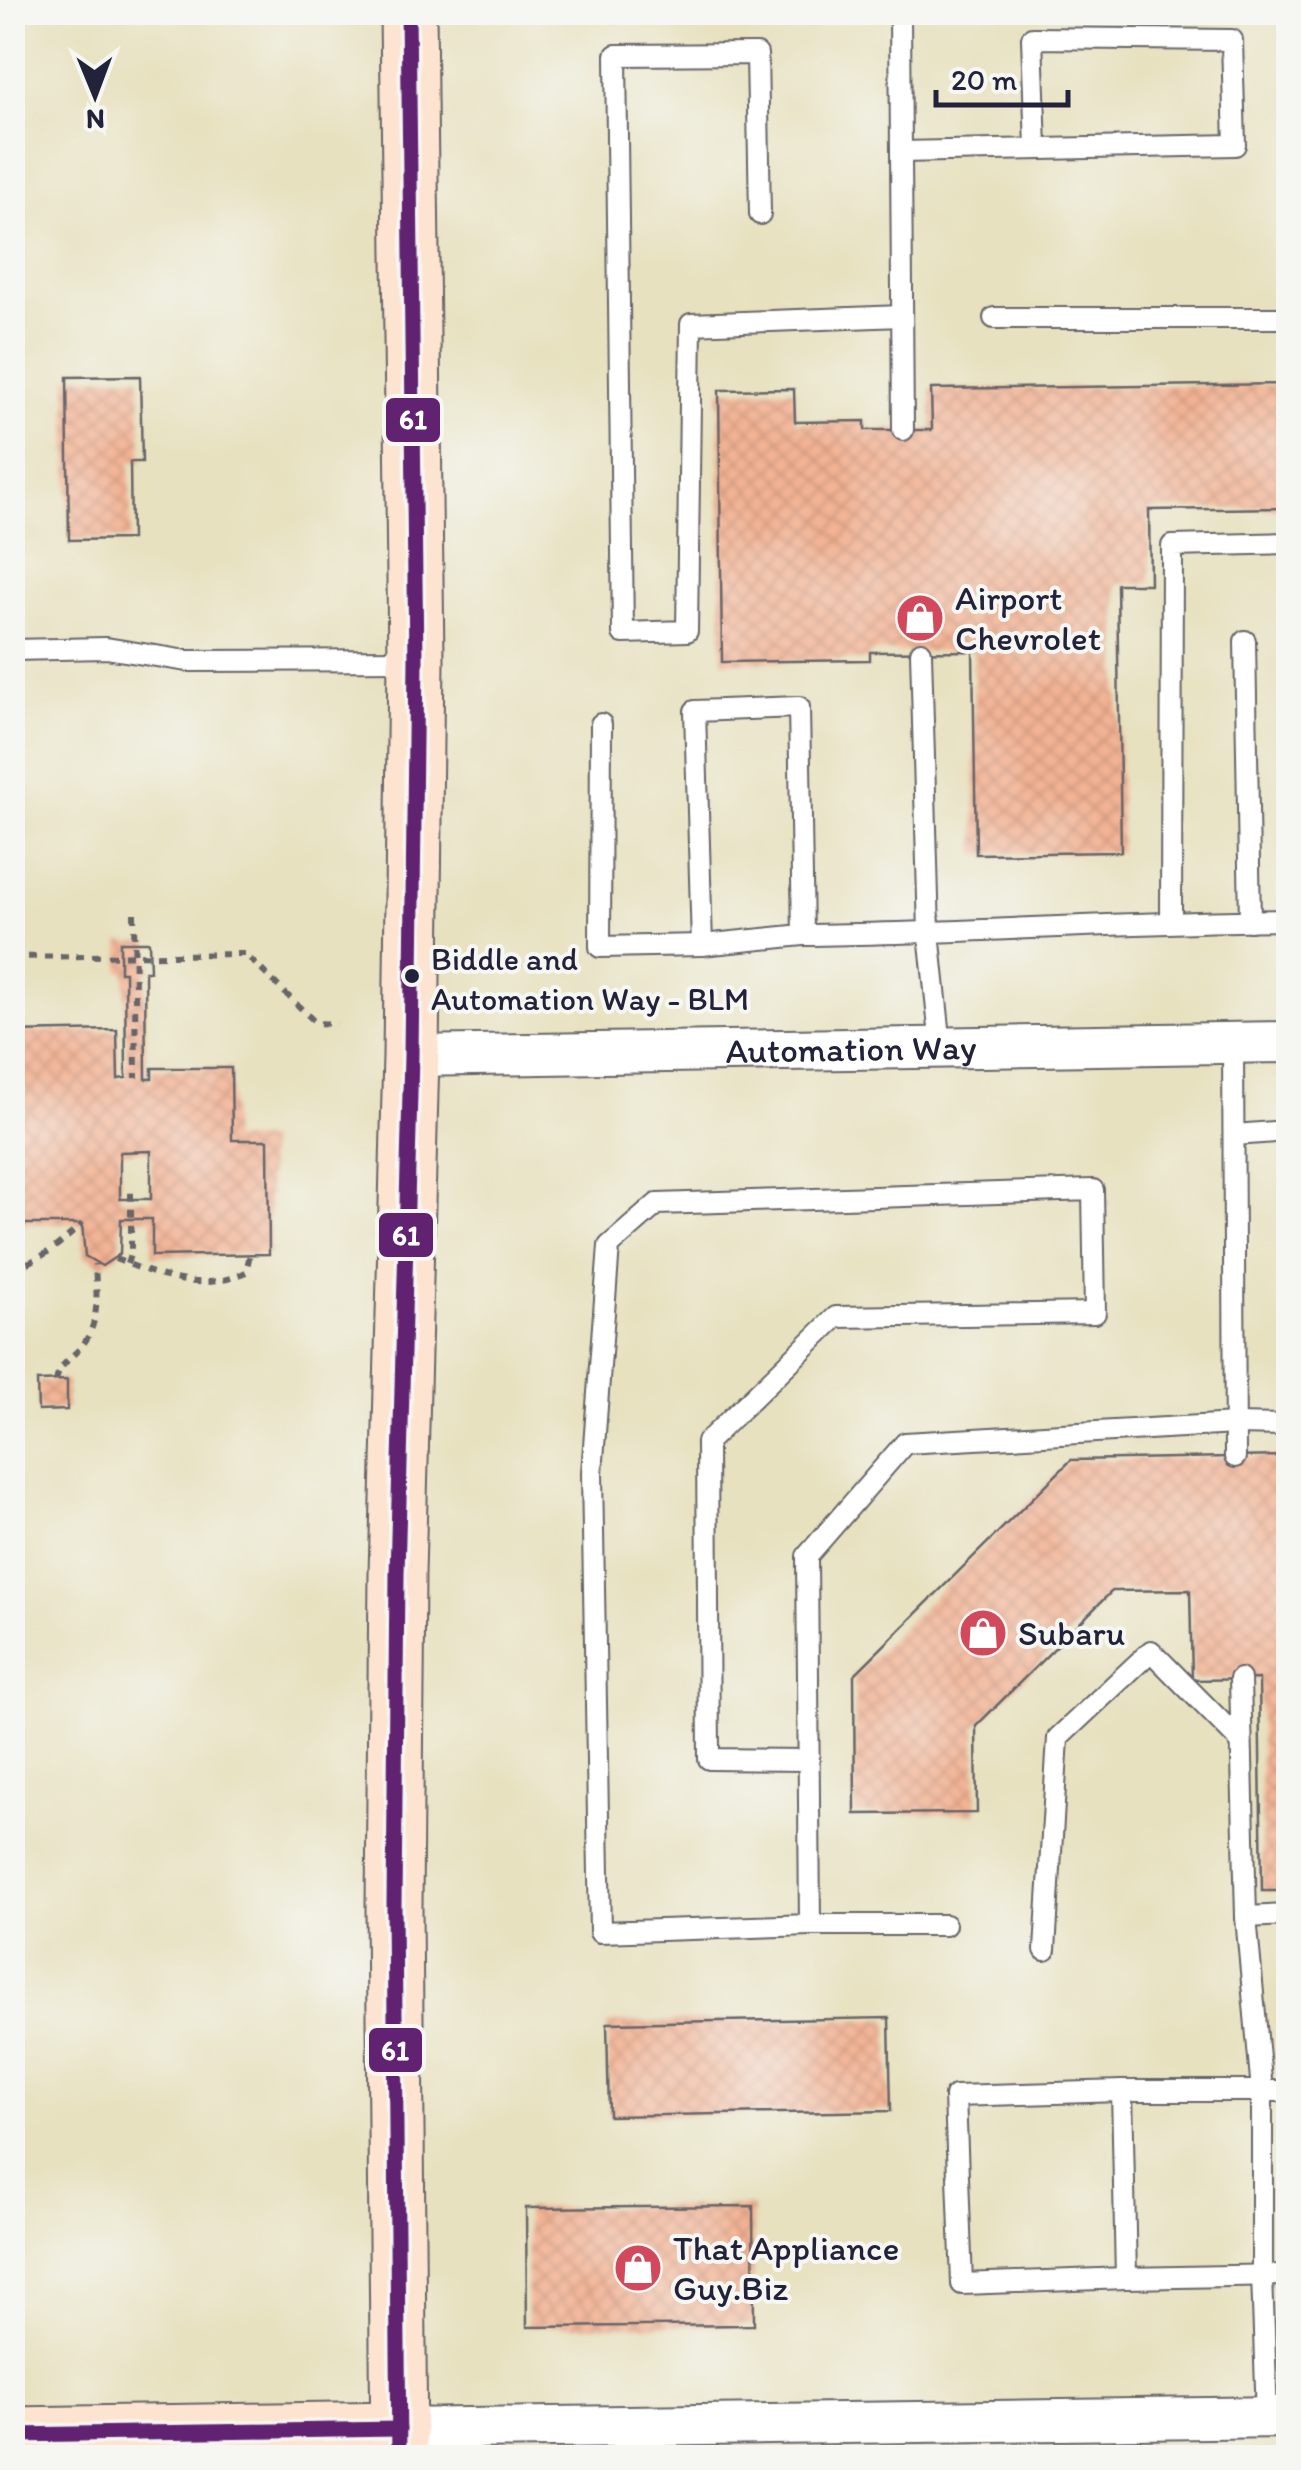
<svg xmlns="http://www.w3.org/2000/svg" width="1301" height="2470" viewBox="0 0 1301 2470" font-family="Itim,sans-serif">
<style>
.building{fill:url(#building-cross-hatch);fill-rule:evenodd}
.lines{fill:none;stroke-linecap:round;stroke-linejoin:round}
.lane-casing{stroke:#676569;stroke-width:24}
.street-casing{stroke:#676569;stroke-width:44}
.secondary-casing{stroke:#676569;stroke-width:59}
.path{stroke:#676569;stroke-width:6;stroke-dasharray:8 8;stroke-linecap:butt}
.lane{stroke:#fff;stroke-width:20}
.street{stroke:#fff;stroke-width:40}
.secondary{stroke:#fde4d1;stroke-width:55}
.bus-1-casing{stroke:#f6f6f2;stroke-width:22}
.bus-1{stroke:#602271;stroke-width:15}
.bus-dot{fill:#22223b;stroke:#f6f6f2;stroke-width:4}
.labels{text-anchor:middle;stroke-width:8;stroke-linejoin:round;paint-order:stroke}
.bus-label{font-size:32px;fill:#22223b;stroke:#f6f6f2;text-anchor:start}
.poi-label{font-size:35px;fill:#22223b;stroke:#f6f6f2;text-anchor:start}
.street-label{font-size:35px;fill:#22223b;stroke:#f6f6f2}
.line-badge{stroke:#f6f6f2;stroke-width:4}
.badge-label{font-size:28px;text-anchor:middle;font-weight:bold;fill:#fff}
</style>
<defs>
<pattern id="building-cross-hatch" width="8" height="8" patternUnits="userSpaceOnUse" patternTransform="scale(2.5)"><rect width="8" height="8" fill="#f3b394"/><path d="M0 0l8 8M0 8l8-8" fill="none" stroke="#d09a80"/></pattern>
</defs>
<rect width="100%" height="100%" fill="#f6f6f2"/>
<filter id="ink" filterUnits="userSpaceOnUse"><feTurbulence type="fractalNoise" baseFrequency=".01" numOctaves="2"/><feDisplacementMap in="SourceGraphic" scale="20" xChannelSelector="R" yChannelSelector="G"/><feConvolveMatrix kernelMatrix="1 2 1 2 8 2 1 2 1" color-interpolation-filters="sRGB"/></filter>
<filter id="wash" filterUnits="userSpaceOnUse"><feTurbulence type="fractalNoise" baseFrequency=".0048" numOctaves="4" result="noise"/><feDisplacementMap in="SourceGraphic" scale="40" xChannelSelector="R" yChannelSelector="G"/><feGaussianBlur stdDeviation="2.25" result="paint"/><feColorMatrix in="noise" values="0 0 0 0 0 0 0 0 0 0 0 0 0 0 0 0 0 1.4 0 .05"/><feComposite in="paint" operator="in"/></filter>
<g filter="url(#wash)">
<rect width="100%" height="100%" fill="#e7e1bf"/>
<g id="blocks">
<g class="building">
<path d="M140,376L142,462H130L131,539L69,540L67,377Z"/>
<path d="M1288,384V508L1149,510L1150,584H1117L1121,852L976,854L973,651L870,652V660L722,662L719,390L794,389L795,422L865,421V430H932L931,389Z"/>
<path d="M120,942H149L150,971H145L146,1079H152V1068H231L232,1140H268L269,1254L152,1256V1219H121L120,1254L102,1266L85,1256L82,1224H12V1032L117,1030L118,1079L126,1078L125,972H120ZM151,1151V1199H120V1152Z"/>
<path d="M67,1380V1410L38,1411L37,1381Z"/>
<path d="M1288,1456V1891H1262L1259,1679L1192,1680L1190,1590L1112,1591L976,1726L977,1813L855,1814L854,1675L1071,1460Z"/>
<path d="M889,2018L891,2111L609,2116L607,2023Z"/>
<path d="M1284,2120H1288V2195H1285Z"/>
<path d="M753,2206L754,2325L527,2327L526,2208Z"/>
</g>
</g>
</g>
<g filter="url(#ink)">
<use href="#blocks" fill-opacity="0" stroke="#676569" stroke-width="2.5"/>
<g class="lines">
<g class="lane-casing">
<g id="lane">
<path d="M900,12L903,430"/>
<path d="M901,152L1235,145L1232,40L1032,38L1036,148"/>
<path d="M760,214L757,54L616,55L623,633L687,631L691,324L902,316"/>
<path d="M994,318H1288"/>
<path d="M1245,641L1250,921"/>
<path d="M12,650L106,648L187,661L414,660"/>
<path d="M921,652L929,933L941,1047"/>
<path d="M601,724L600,947L702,945L695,711L799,707L803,935C965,933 1126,922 1288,920"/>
<path d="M1171,922L1172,546L1288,543"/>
<path d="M702,945L803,935"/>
<path d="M1233,1043L1235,1457"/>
<path d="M1234,1135L1288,1131"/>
<path d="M1240,1679L1246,1917"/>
<path d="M809,1760L709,1759L707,1442L836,1317L1095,1313L1093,1190L657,1204L609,1246L592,1473L600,1932L810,1925L807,1556L905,1443L1235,1424L1288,1425"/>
<path d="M810,1925H945"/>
<path d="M1045,1950L1058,1738L1151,1651L1241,1742"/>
<path d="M1122,2091L955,2096L962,2284L1126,2278"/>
<path d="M1288,2091H1122L1126,2278L1288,2275"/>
<path d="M1267,2417L1262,2275V2091L1246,1917L1288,1915"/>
</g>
</g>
<g class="street-casing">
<g id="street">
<path id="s1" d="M411,1056L1288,1042"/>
<path d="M399,2429L1288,2417"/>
</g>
</g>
<g class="secondary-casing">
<g id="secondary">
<path d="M12,2435L399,2429"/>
<path d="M399,2458L394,1908L397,1574L411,1056L416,660L408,12"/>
</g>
</g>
<g class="path">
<path d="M134,913L136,1078"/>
<path d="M12,957L245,954L316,1023L336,1024"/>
<path d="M115,1259C160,1276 200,1294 246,1272L250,1254"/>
<path d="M127,1264L131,1252V1191"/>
<path d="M12,1268C41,1261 60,1244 82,1224"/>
<path d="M56,1381C60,1362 74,1357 84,1343C101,1319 96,1291 95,1264"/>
</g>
<use href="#lane" class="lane"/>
<use href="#street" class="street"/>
<use href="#secondary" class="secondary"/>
<g class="bus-1-casing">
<g id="bus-1">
<path d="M12,2435L399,2429"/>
<path d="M399,2458L394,1908L397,1574L411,1056L416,660L408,12"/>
</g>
</g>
<use href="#bus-1" class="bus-1"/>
</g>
</g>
<defs>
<g id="shop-disc" transform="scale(2.5)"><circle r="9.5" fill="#d1495b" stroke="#f6f6f2"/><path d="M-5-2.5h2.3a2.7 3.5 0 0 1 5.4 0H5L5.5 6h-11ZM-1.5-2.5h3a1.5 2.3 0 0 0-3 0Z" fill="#fff"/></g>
</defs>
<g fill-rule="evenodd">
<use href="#shop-disc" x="920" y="618"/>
<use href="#shop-disc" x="983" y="1633"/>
<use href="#shop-disc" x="638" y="2268"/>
</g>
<circle class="bus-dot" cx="412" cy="976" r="9"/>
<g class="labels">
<g class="bus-label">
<text x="431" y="970">Biddle and<tspan x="431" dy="40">Automation Way - BLM</tspan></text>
</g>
<g class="poi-label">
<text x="955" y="610">Airport<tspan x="955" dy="40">Chevrolet</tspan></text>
<text x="1018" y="1645">Subaru</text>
<text x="673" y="2260">That Appliance<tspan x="673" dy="40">Guy.Biz</tspan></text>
</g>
<g class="street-label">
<text dy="12" stroke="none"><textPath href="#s1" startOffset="440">Automation Way</textPath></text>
</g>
</g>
<g class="line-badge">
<rect x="384" y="396" width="58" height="48" rx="10" fill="#602271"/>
<rect x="377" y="1211" width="58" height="48" rx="10" fill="#602271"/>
<rect x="367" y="2026" width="57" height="48" rx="10" fill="#602271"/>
</g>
<g class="badge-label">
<text x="413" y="429">61</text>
<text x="406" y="1245">61</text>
<text x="395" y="2060">61</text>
</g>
<rect width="1301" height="2470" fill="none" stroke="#f6f6f2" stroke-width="50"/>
<g transform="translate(95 95) rotate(179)" stroke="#f6f6f2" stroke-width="8" paint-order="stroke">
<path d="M0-8L18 38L0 25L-18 38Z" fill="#22223b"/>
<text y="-15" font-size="28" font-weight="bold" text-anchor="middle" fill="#22223b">N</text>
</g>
<path d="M936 90v15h132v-15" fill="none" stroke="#22223b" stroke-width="5"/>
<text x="951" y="90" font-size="30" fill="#22223b" stroke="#f6f6f2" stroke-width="8" paint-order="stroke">20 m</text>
</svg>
